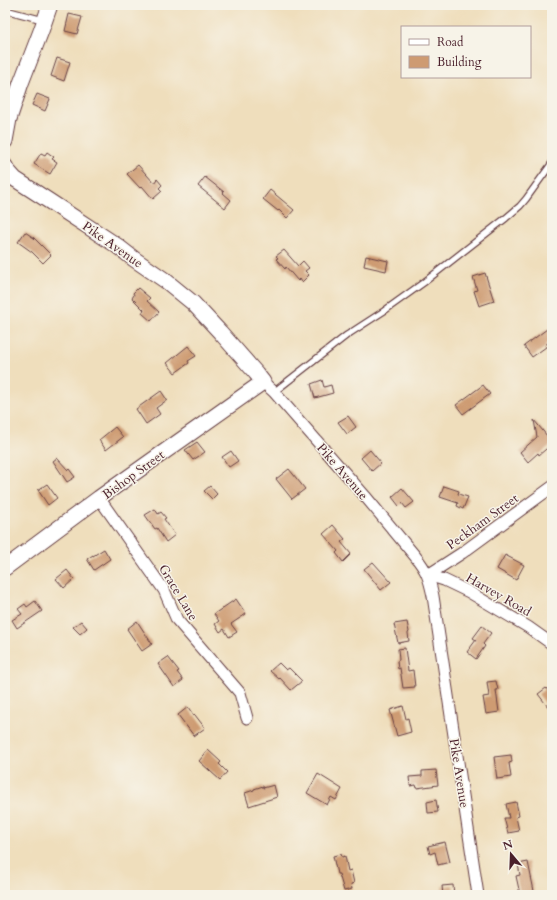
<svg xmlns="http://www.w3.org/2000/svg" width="557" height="900" viewBox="0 0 557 900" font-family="Cardo,serif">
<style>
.building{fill:#ce9b72}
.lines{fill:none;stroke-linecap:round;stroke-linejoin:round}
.lane-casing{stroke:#633c41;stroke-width:8}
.street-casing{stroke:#633c41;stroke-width:13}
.secondary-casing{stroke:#633c41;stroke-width:17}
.lane{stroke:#fff;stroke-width:5.5}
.street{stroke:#fff;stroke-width:11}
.secondary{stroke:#fff;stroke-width:15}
.labels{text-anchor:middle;stroke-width:3;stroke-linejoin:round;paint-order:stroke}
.street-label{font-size:13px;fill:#4a1f2b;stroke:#f7f3e8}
</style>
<rect width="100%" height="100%" fill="#f7f3e8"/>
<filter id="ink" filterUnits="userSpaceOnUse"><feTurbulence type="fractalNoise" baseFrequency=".025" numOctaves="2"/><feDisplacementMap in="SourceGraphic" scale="8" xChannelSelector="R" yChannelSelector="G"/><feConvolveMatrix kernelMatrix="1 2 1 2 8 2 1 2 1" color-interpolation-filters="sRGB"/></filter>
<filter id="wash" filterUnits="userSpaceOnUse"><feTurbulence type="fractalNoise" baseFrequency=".012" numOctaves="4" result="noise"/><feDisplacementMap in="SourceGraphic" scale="16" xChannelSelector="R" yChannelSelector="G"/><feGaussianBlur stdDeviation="0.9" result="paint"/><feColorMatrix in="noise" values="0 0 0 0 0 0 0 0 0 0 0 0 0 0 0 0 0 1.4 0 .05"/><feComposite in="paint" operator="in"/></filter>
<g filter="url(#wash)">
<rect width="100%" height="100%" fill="#efdebc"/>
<g id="blocks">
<g class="building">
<path d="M69,14L82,17L77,34L65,31Z"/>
<path d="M57,58L70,62L64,81L51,76Z"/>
<path d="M37,94L50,99L45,111L32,105Z"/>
<path d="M47,152L54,157L52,159L57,162L50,174L34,164L41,153L45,155Z"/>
<path d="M138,165L154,183L157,179L162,185L159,188L162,191L153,199L142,186L140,188L127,174Z"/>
<path d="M205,177L224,192L223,193L231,200L225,208L198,186Z"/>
<path d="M270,190L294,210L287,218L279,210L278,211L263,199Z"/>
<path d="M25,232L34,238L51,255L43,263L32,252L18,242Z"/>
<path d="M284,250L298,266L303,261L309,268L305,271L309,275L302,282L300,279L298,281L286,267L285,269L276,259L278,258L276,256Z"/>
<path d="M366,256L388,261L386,271L364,266Z"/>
<path d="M485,273L494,301L479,306L474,291L477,290L473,277Z"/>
<path d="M138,288L150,298L147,301L159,312L151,321L142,313L144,310L132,298L134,295L133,293Z"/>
<path d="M547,329L552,336V340L545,345L546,347L532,357L524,346Z"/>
<path d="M188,346L196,356L188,361L189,363L175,373L167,363Z"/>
<path d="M322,380L324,387L331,385L333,393L315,398L311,384Z"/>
<path d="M483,385L490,394L463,414L456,405Z"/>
<path d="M161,391L167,400L156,408L160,414L146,424L136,409Z"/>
<path d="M348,416L356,427L347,434L338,422Z"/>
<path d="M534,420L552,442V444L539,455L538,453L528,462L520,452L537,437Z"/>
<path d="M115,427L123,437L106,450L99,440Z"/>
<path d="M197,442L205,452L193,460L185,450Z"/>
<path d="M370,450L381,463L372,471L361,458Z"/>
<path d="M231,451L238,461L229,467L222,457Z"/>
<path d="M57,458L68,470L69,469L75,477L67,482L53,461Z"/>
<path d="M289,469L305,489L292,499L276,479Z"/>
<path d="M47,484L57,498L48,505L38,490Z"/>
<path d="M210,486L217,494L212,499L204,491Z"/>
<path d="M444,486L459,491L458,494L468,497L463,509L457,506L458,503L440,497Z"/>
<path d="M402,488L414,502L406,508L402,503L399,506L392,497Z"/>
<path d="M155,509L158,514L161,512L166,518L164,519L175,535L166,542L157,528L155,529L145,515Z"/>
<path d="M333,525L345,539L341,542L351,554L343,562L336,553L338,551L323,534Z"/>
<path d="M104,549L110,559L94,570L87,559L93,555V556Z"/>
<path d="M505,555L524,565L516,580L497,569Z"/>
<path d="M373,562L391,582L381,590L364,569Z"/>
<path d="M67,570L74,579L64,588L56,579Z"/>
<path d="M236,599L246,614L231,624L237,632L229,637L224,629L220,632L215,624L219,621L214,614Z"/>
<path d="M35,601L42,611L17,628L12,620L22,614L18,609L25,604L27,607Z"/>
<path d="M81,621L87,628L80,634L73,627Z"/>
<path d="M137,621L152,644L142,651L127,629Z"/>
<path d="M407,622L409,632L408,633L409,641L398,643L394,624Z"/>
<path d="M482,626L491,633L483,644L485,646L476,659L467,652L476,640L473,638Z"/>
<path d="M405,648L408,671L413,670L415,687L403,688L400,668L398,669L397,661L399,660L398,649Z"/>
<path d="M168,657L179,671L177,672L183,680L174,687L158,664Z"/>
<path d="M279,663L286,670L289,668L302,681L291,690L280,678L279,679L270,671Z"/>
<path d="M496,681L498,690H496L499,712L486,714L483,697L489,696L487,682Z"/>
<path d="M546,688L552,695V712L538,694Z"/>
<path d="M403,706L406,719L408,718L411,732L397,736L390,710Z"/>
<path d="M188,707L194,716L195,715L205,728L194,736L178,715Z"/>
<path d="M208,750L221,762L219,764L227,772L220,780L199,761Z"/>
<path d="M511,755L512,762L509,763L511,777L497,779L494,757Z"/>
<path d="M436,770L438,785L417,788L416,785L410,786L409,777L422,776V771Z"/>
<path d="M318,774L342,789L336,800L331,797L327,805L307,793Z"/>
<path d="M274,785L277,797L249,806L245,793L254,790V789L263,786V788Z"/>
<path d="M436,800L438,812L428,813L427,802Z"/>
<path d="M516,802L519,816L516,817L519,831L508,833L504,818H509L506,804Z"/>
<path d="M445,842L450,862L438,865L435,852L430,854L428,846Z"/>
<path d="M341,854L342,857L345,856L348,871L351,870L354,883L351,884L352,889L344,891L339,874H337L333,856Z"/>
<path d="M528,862L534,891L520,894L516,876L520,875L518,864Z"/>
<path d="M453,885L454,895H443L442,886Z"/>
</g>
</g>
</g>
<g filter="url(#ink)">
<use href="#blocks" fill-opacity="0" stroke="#633c41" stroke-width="1"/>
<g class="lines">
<g class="lane-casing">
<g id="lane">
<path d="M5,10L43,20"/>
<path d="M274,392L347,335L384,311L423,283L506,218L520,206L526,199L552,163"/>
</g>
</g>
<g class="street-casing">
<g id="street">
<path d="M263,382L274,392L365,496L415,556C427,571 429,577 433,596L478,895"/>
<path d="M99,498L164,590L177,620L240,693L247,718"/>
<path d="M428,575L462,553L552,487"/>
<path d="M428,575L444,580L469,592L528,627L552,644"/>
</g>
</g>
<g class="secondary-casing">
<g id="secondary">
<path d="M5,141L9,119L21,83L41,31L50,5"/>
<path d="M5,166L7,170L15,179L49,201L116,245L134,259L166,281L193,303L220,332L256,373L263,382L99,498L5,568"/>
</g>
</g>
<use href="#lane" class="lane"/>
<use href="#street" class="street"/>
<use href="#secondary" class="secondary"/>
</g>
</g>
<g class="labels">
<g class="street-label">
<text transform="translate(113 244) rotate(35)" y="5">Pike Avenue</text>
<text transform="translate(343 471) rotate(49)" y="5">Pike Avenue</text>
<text transform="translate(133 474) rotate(-36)" y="5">Bishop Street</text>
<text transform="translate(482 521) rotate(-36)" y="5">Peckham Street</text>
<text transform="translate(179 592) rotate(59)" y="5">Grace Lane</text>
<text transform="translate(499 594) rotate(30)" y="5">Harvey Road</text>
<text transform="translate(460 773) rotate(81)" y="5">Pike Avenue</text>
</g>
</g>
<rect width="557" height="900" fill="none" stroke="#f7f3e8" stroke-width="20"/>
<rect x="401" y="26" width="130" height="52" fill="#f7f3e8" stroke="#b29e9c"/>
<rect x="409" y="39" width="20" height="6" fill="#ffffff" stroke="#b29e9c"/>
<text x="437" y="46" font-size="12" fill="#4a1f2b">Road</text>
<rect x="409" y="56" width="20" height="12" fill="#ce9b72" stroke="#b29e9c"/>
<text x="437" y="66" font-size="12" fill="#4a1f2b">Building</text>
<g transform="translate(511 854) rotate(341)" stroke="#f7f3e8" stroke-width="3" paint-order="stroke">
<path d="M0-3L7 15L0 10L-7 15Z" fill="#4a1f2b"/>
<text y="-6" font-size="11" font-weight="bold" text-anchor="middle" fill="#4a1f2b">N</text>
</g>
</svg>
